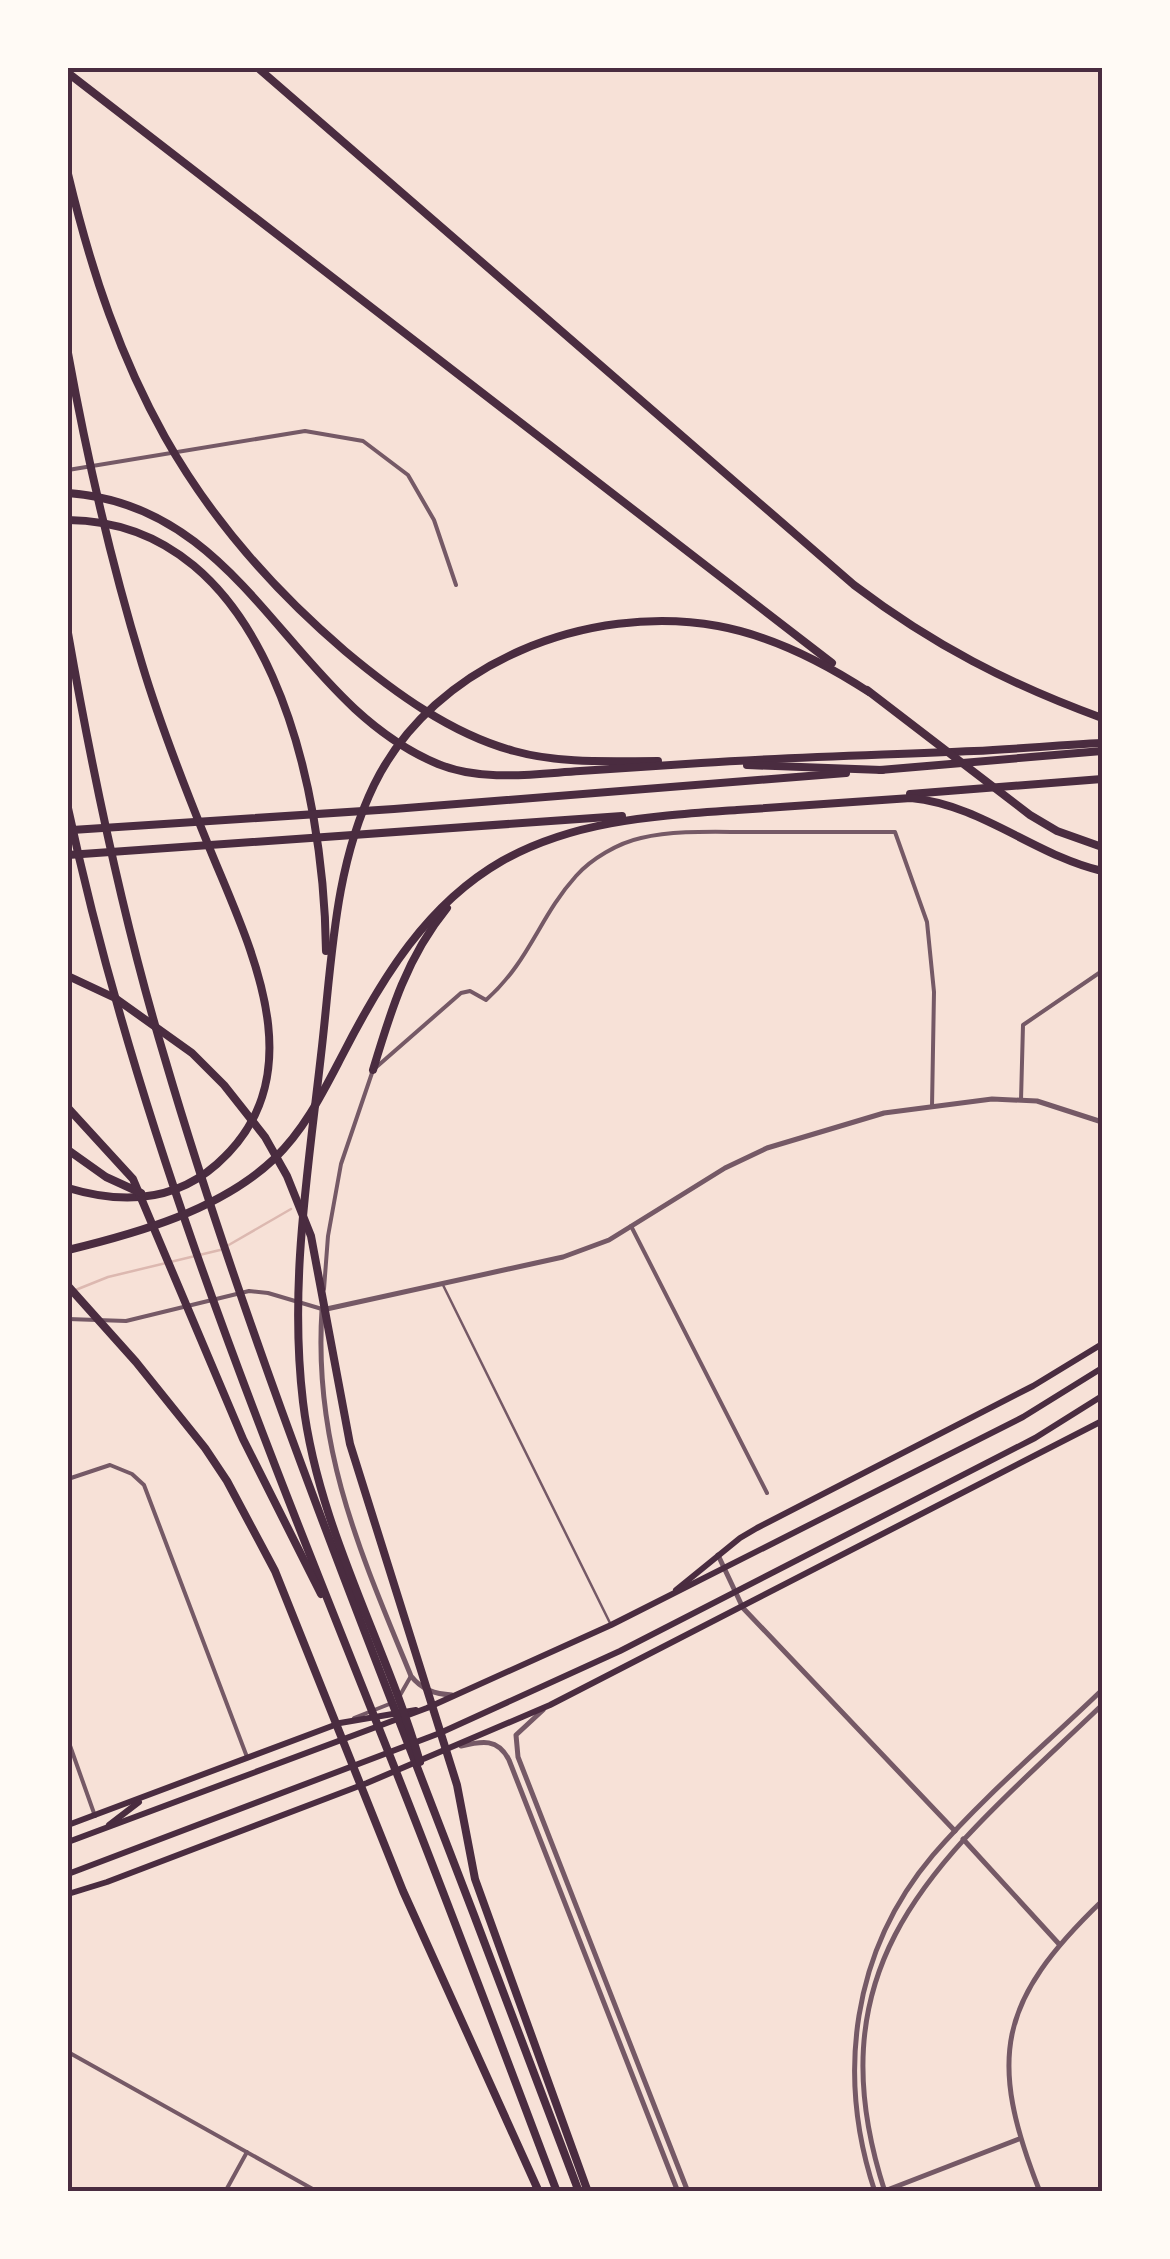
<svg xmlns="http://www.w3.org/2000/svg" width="1170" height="2259" viewBox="0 0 1170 2259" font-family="'Roboto Condensed',sans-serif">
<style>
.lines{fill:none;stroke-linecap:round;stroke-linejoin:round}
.stream{stroke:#dcb8b0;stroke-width:2.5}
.service{stroke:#755966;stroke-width:2.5}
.minor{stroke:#755966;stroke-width:4}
.tertiary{stroke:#755966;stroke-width:5}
.secondary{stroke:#4a2c40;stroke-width:6}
.primary{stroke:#4a2c40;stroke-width:6}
.motorway{stroke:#4a2c40;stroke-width:8}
.neatline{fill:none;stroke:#4a2c40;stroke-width:4}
</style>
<rect width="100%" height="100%" fill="#f7e1d7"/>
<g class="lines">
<g class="stream">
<path d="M227,1246L291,1209"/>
<path d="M68,1293L108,1277L220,1250"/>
</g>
<path class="service" d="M443,1285L610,1623"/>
<g class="minor">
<path d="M68,470L305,431L363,441L408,475L434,520L456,585"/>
<path d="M1021,1100L1023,1025L1102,971"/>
<path d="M631,1226L767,1493"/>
<path d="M324,1289L328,1236L341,1164L373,1070L461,993L470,991L486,1000C530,961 539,917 576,876C591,859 618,843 641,838C676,830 713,832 749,832C797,832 846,832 895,832L927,922L934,992L932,1107"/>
<path d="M68,1319L126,1321L249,1291L268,1293L322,1309"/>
<path d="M68,1479L110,1465L132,1474L144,1485L247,1757"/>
<path d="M399,1697L411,1676"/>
<path d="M354,1718L392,1703"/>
<path d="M68,1740L95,1816"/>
<path d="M68,2052L318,2192"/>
<path d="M225,2192L247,2152"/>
</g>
<g class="tertiary">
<path d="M718,1555L743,1608L955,1831"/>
<path d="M452,1695C435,1694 422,1690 411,1676C360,1552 313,1447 322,1310L563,1257L609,1240L725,1168L767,1148L884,1113L992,1099L1037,1101L1102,1122"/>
<path d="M543,1710L516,1735L518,1757L688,2192"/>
<path d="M461,1746C482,1741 498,1738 509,1760L678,2192"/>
<path d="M963,1839L1059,1944"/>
<path d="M875,2192C836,2075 852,1951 933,1855C984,1796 1046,1744 1102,1690"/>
<path d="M882,2192L1019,2139"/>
<path d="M885,2192C807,1953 949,1852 1102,1705"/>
<path d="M1040,2192C987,2058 998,2001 1102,1901"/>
</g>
<g class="secondary">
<path d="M676,1590L740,1538L757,1528L1033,1386L1102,1344"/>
<path d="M68,1825L340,1723L416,1710"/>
<path d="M109,1825L139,1802"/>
<path d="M68,1894L107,1882L367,1783L550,1705L1102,1421"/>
</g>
<g class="primary">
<path d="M68,1842L427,1708L611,1625L1023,1417L1102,1368"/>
<path d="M68,1874L440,1733L620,1651L1035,1438L1102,1396"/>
</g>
<g class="motorway">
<path d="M258,68L854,585C933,645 1009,684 1102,718"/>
<path d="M68,73L832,663"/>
<path d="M68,174C116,375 186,515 345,651C394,692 451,734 514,751C561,764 610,761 658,761"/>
<path d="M68,353C87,458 111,562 142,664C160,724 183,783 207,842C248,944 319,1074 217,1164C173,1203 121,1204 68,1188"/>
<path d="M68,493C249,506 289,702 438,764C482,782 533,774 580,771C620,768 661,766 701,763C792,757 883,755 974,751C1017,749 1060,745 1102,743"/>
<path d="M68,520C271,522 324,791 326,951"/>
<path d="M68,633C93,776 123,920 165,1059C235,1297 324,1528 414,1759C470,1903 524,2047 579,2192"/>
<path d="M867,690L1030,815L1057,831L1102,847"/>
<path d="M747,765L882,770"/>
<path d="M880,770L1102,751"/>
<path d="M910,794L1102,779"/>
<path d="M68,808C135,1121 254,1415 372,1711C436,1870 496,2031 557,2192"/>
<path d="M72,830L394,809L846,773"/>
<path d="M68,855L622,816"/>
<path d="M68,976L115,998L192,1053L224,1085L265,1137L287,1176L311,1236L350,1444L457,1785L475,1879L588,2192"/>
<path d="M373,1070C391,1010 407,957 447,908"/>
<path d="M68,1108L133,1179L243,1439L321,1594"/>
<path d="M68,1150L106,1177L141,1193"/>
<path d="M68,1250C138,1233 220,1210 274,1159C306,1128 324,1090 344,1052C382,978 427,904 502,861C575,820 655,816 737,810C795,806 853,802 911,798C982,805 1034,855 1102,871"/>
<path d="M68,1286L136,1362L205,1448L227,1481L275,1571L403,1891L539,2192"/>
<path d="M420,1762C385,1642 318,1528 303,1402C289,1286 308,1171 321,1055C332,963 333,870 374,785C434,662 589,603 718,626C773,636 823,662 869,692"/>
</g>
</g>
<rect width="1170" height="2259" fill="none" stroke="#fffaf5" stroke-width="140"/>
<rect x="70" y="70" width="1030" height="2119" class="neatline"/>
</svg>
